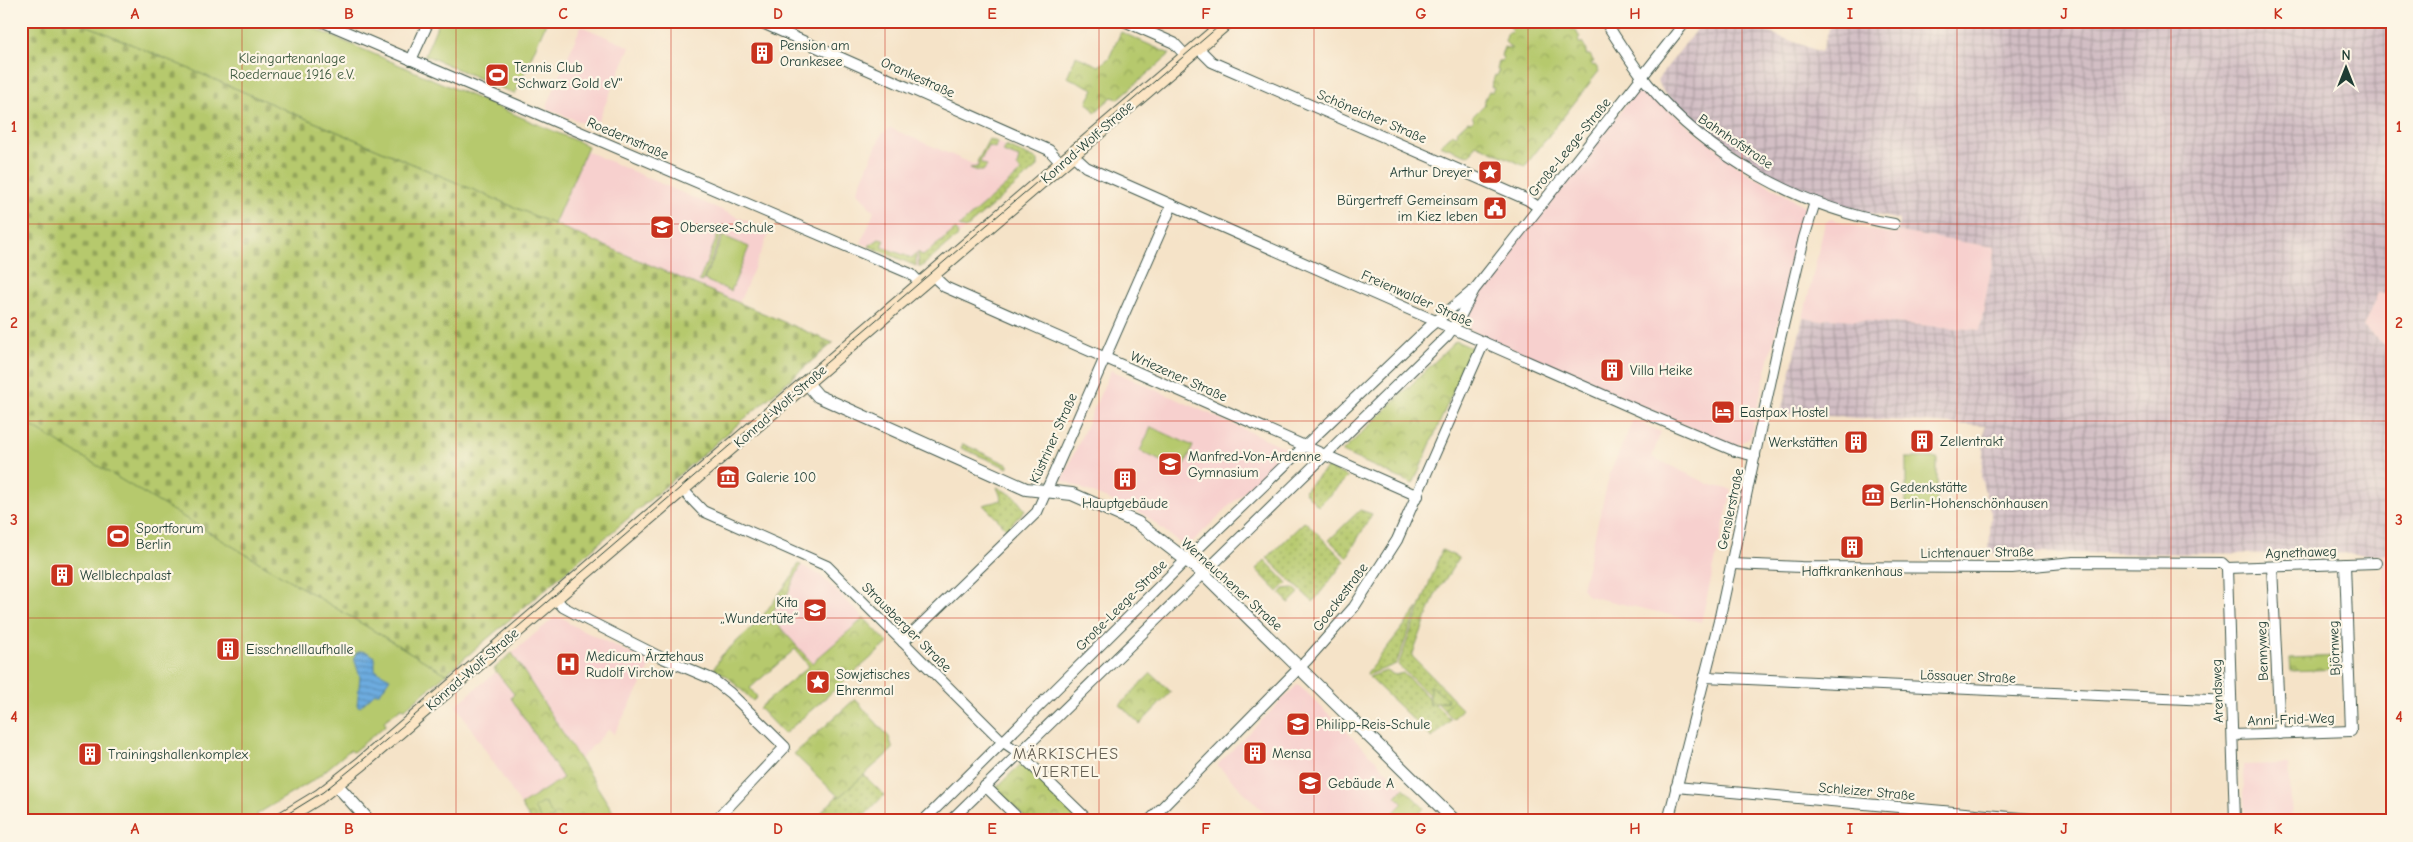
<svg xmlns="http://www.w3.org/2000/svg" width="2413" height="842" viewBox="0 0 2413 842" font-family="'Comic Neue',sans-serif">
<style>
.built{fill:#f7d0ce}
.industrial{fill:url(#industrial-grid)}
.grass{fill:url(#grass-dots);stroke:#6a8350}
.cemetery{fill:url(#cemetery-stones);stroke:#6a8350}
.park{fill:url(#park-crowns);stroke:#6a8350}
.garden{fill:#b6c96d;stroke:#6a8350}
.water{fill:url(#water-rules);stroke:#46748a}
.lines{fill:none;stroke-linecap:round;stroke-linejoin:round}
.minor-casing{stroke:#3f564a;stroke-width:12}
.tertiary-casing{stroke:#3f564a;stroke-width:14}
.secondary-casing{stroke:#3f564a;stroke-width:16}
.minor{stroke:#fff;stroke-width:10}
.tertiary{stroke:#fff;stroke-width:12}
.secondary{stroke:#fce5c4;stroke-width:14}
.tram{stroke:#1f3d34;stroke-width:1}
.grid{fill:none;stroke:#c8321e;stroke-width:1;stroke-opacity:0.55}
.labels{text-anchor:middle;stroke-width:4.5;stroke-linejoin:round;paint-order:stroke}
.poi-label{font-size:14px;fill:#1f3d34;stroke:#fcf5e5;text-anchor:start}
.park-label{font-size:14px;fill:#3d593f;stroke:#fcf5e5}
.street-label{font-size:14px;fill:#1f3d34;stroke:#fcf5e5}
.quarter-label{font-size:16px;letter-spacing:1px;fill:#676256;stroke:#fcf5e5}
.neatline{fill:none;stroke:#c8321e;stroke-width:2}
.grid-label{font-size:16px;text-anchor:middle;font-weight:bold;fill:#c8321e}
</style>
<defs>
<pattern id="industrial-grid" width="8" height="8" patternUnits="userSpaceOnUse" patternTransform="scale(1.25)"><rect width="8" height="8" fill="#d2bec4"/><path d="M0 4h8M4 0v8" fill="none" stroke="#aa9ca0"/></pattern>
<pattern id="grass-dots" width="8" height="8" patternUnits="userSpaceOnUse" patternTransform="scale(1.25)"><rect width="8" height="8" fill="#b6c96d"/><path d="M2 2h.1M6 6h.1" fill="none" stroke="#93a45a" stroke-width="1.8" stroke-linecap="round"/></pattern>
<pattern id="cemetery-stones" width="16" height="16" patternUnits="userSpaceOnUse" patternTransform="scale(1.25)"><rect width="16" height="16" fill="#b6c96d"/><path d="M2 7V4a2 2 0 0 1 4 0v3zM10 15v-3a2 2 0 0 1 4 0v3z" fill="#93a45a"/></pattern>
<pattern id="park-crowns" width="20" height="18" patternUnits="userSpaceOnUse" patternTransform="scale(1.25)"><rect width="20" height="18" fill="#b6c96d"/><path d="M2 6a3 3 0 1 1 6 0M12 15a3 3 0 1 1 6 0" fill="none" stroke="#93a45a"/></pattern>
<pattern id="water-rules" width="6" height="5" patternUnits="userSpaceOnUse" patternTransform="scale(1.25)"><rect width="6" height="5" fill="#6dace0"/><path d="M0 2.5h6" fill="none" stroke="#598db6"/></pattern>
</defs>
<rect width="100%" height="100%" fill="#fcf5e5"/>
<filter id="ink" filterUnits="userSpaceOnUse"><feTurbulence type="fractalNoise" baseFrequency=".02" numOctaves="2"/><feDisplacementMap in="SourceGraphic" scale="10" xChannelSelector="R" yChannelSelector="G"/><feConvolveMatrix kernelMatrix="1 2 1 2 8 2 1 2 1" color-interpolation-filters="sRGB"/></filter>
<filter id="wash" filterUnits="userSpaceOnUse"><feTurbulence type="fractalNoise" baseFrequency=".0096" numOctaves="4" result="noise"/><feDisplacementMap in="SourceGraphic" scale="20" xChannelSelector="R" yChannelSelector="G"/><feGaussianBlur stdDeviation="1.12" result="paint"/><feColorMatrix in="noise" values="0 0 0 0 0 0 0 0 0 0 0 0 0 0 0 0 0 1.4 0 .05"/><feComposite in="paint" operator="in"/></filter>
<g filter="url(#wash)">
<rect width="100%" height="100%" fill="#f5e3c8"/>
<g class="built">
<path d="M581,26L630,47L595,128L546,108Z"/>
<path d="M1644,90L1746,172L1806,207L1750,437L1738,445L1728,444L1470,330L1466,324L1467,315L1480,288L1635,93Z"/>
<path d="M890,128L975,165L977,162L979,163L977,167L971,168L986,166L980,163L988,146L995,148L997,142L1006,146L1003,152L1019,158L1017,164L1022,172L959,226L965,229L958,236L956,229L922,257L918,252L919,267L916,266L915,254L912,258L882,247L885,240L871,243L869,246L861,243L874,212L857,191L881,135Z"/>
<path d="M586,151L770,231L739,303L554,224Z"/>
<path d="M1831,219L1874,231L1896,234L1898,232L1995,247L1980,330L1828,318L1822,321L1803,318L1825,223Z"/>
<path d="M2378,293L2392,295V352L2363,327Z"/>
<path d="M1111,370L1288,449L1186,548L1145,515L1062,480Z"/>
<path d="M1633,420L1661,432L1652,457L1711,485L1732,490L1701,622L1588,596L1582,588L1610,473Z"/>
<path d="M2383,554H2392V821L2389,753Z"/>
<path d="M801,565L820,575L864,618L812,663L770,616L781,594Z"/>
<path d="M555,617L565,619L570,624L652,664L614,734L609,729L580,759L512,653Z"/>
<path d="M496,672L514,694L511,698L563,778L521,805L456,705Z"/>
<path d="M1298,684L1404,788L1396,796L1403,803L1385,821H1273L1217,765Z"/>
<path d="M2289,764L2292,821H2245L2243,765Z"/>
</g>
<path class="industrial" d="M1703,21H1720L1743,30L1746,24L1821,52L1832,21H2392V295L2378,293L2363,327L2392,352V554L1989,553L1991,513L1981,478L1985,426L1781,413L1803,318L1822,321L1828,318L1980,330L1995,247L1898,232L1899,220L1844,207L1815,197L1762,169L1707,132L1664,93L1657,80Z"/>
<g class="grass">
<path d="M989,139L997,142L995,148L988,146L980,162L987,166L983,171H978L970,168L977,167L979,163L977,162Z"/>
<path d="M1006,146L1038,160V166L965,229L959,226L1021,172L1017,166L1019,158L1003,152Z"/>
<path d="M956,229L958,236L921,267H919L918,252L923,256Z"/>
<path d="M879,239L885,240L882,247L912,258L916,253V266L869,246Z"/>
<path d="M963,444L1009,465L1008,468L961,448Z"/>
<path d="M1327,467L1348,477L1318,506L1304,491Z"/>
<path d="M997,487L1014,496L1025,510L1007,529L983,505L1002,500Z"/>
<path d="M1360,510L1372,514L1347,557L1329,540Z"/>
<path d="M1305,521L1345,561L1313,602L1267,558Z"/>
<path d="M1442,550L1459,558L1435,595L1412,656L1454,699L1444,710L1437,703L1448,701L1430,685V696L1398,665Z"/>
<path d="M1265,560L1287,583L1278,592L1256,569Z"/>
<path d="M1294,588L1299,593L1289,603L1280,594L1284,589Z"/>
<path d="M1418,608L1396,664L1368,675L1367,673Z"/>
<path d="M1386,671L1395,675L1403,673L1429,698L1430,705L1435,704L1451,720L1432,738L1369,677Z"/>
<path d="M864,775L884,795L859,821H818L821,817L819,815L837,796L839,797Z"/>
</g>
<path class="cemetery" d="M21,21H77L833,343L446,674L21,420Z"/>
<g class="park">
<path d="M1511,21H1570L1572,30L1575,29L1580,38L1578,40L1580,44L1582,42L1587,51L1586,55H1590L1594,62L1591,63L1593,66L1595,65L1599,71L1525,166L1476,144L1471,154L1467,155L1440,145L1453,134L1455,136L1458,133L1457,131L1468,121L1471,122L1474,119L1472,117L1485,104L1483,103L1489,91L1492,92L1494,88L1491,87L1495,75L1497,76L1499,71L1497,70L1499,61H1502L1503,57L1501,56L1504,47L1512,49L1505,42L1508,32L1511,33L1512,28L1510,27Z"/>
<path d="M1121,32L1170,54L1118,99L1112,97L1095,112L1087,102L1094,89L1067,77L1076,56L1099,66L1109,58Z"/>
<path d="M1456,341L1472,348L1413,484L1342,452Z"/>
<path d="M798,564L801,565L786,597L781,595L771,617L812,663L864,618L888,643L784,734L759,708L809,666L795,649L750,688L757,697L753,701L727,676L714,669L721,656L759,621L793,575Z"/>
<path d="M512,653L619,821H531L521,805L563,778L511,698L514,694L494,669Z"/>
<path d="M2338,656V669L2291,671L2290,658Z"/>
<path d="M1151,673L1171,692L1140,724L1120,705Z"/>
<path d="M1430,685L1448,700L1430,705Z"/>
<path d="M855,699L889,737L893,749L839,797L794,754Z"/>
<path d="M1022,763L1080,821H1029L1000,793L996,788Z"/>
<path d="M1404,788L1424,808L1412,821H1385L1403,803L1396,796Z"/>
</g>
<g class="garden">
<path d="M77,21H297L588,146L554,224Z"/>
<path d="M439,21H547L515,94L425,55Z"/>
<path d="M722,225L725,226L702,282L699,281Z"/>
<path d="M723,236L749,247L731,291L704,280Z"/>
<path d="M21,420L446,674L405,709L401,708L384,721L386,725L353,752L350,750L314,780L257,814L258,818L253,821H21Z"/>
<path d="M1151,427L1193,446L1182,471L1140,451Z"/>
<rect x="1906" y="458" width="31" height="50"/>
<path d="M1453,700L1462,709L1453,719L1444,710Z"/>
<path d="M544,802L554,818L542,821L534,808Z"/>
</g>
<path class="water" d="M361,651L367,652L375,657V670L390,678L380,693H375L360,707L357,705L360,677L354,658L356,653Z"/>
</g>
<g filter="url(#ink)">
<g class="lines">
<g class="minor-casing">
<g id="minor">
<path d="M321,21L911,274L922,285"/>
<path d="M758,21L1049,150L1062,164"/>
<path d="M1124,21L1174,43L1187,57"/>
<path d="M1605,21C1619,43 1632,64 1648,84C1708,157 1802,208 1894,224"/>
<path d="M1198,48L1212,62L1528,200L1538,207"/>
<path d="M411,60L429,21"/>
<path d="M1073,155L1086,167L1642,412L1735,451L1755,456"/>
<path d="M932,275L945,287L1418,496"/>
<path d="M682,489L703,511L827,566L1002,741L1018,752L1089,821"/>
<path d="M1732,564L1801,567L2012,568L2074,562L2222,563L2227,568L2235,821"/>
<path d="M2272,567L2280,734"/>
<path d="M2227,568L2376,563"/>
<path d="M555,598L563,607L589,621L658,656L712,679L730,693L785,747L715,821"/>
<path d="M903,642L1037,512L1172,205"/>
<path d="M1705,677L2231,701"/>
<path d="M2233,735L2351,731L2345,564"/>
<path d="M985,786L1021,821"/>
<path d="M1676,787L2055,821"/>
<path d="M923,821L1187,559L1428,328L1471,292"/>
<path d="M950,821L1447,336L1459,319L1474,290L1686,21"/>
<path d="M1149,821L1308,659L1354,607L1397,540L1484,342"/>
<path d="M1668,821L1719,621L1778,347L1804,238L1815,202"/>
</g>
</g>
<g class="tertiary-casing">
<g id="tertiary">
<path d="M807,383L818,396L1026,489L1072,494L1138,523L1203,573L1455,821"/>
<path d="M336,784L369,821"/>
</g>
</g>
<g class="secondary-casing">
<path id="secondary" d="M279,821L320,796L361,764L1228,21"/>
</g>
<use href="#minor" class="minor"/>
<use href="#tertiary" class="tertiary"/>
<use href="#secondary" class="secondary"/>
<path class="tram" d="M276,821L323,792L365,758L1225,21"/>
</g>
</g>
<path class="grid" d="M242,21V821M456,21V821M671,21V821M885,21V821M1099,21V821M1314,21V821M1528,21V821M1742,21V821M1957,21V821M2171,21V821M21,224H2392M21,421H2392M21,618H2392"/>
<defs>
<g id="building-square" transform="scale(1.25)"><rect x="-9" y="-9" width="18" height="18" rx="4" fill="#c8321e" stroke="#fcf5e5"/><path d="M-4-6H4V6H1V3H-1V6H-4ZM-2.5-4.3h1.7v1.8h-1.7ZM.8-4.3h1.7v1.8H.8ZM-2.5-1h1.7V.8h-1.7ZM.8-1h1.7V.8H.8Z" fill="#fff"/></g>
<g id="stadium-square" transform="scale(1.25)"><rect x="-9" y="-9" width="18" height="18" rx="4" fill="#c8321e" stroke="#fcf5e5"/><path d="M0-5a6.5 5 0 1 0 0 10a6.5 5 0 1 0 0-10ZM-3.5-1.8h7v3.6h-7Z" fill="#fff"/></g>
<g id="sight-square" transform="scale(1.25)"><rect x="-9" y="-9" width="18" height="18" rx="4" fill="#c8321e" stroke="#fcf5e5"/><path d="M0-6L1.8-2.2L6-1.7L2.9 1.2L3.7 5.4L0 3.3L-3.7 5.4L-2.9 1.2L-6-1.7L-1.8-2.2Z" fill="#fff"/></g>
<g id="civic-square" transform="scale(1.25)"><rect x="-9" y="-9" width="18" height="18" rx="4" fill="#c8321e" stroke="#fcf5e5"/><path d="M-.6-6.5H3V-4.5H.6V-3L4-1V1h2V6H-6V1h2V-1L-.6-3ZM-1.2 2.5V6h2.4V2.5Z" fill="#fff"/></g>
<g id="school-square" transform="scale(1.25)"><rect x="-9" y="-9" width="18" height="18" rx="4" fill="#c8321e" stroke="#fcf5e5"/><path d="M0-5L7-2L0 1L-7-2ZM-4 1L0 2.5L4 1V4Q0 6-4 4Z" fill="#fff"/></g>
<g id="hotel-square" transform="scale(1.25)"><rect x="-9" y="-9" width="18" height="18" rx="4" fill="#c8321e" stroke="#fcf5e5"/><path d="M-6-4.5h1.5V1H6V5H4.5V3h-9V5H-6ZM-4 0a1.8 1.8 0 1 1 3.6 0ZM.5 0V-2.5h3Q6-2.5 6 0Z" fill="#fff"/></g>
<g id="museum-square" transform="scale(1.25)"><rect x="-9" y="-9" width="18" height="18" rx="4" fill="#c8321e" stroke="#fcf5e5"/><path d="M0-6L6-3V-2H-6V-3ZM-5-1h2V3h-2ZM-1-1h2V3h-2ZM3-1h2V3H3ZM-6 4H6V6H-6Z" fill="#fff"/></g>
<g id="hospital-square" transform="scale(1.25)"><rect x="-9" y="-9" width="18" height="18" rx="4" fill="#c8321e" stroke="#fcf5e5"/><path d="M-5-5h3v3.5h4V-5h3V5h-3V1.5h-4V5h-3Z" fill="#fff"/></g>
</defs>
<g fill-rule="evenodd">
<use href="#building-square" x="762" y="53"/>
<use href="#stadium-square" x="497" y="75"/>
<use href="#sight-square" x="1490" y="172"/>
<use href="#civic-square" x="1495" y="208"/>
<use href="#school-square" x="662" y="227"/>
<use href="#building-square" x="1612" y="370"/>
<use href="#hotel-square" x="1723" y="412"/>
<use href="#building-square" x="1922" y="441"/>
<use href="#building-square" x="1856" y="442"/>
<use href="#school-square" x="1170" y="464"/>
<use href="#museum-square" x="728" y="477"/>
<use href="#building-square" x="1125" y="479"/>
<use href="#museum-square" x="1873" y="495"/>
<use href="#stadium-square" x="118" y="536"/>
<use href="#building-square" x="1852" y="547"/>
<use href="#building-square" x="62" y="575"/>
<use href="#school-square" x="815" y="610"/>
<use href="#building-square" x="228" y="649"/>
<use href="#hospital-square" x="568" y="664"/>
<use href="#sight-square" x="818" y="682"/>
<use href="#school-square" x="1298" y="724"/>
<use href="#building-square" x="1255" y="753"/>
<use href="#building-square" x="90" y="754"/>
<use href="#school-square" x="1310" y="783"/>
</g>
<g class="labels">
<g class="poi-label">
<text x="780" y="50">Pension am<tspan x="780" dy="16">Orankesee</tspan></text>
<text x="514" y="72">Tennis Club<tspan x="514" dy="16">"Schwarz Gold eV"</tspan></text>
<text x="1472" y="177" text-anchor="end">Arthur Dreyer</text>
<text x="1478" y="205" text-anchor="end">Bürgertreff Gemeinsam<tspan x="1478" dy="16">im Kiez leben</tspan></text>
<text x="680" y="232">Obersee-Schule</text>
<text x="1630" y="375">Villa Heike</text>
<text x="1740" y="417">Eastpax Hostel</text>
<text x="1940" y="446">Zellentrakt</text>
<text x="1838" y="447" text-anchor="end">Werkstätten</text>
<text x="1188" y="461">Manfred-Von-Ardenne<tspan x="1188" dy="16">Gymnasium</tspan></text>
<text x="746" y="482">Galerie 100</text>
<text x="1890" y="492">Gedenkstätte<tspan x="1890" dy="16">Berlin-Hohenschönhausen</tspan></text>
<text x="1125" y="508" text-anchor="middle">Hauptgebäude</text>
<text x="136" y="533">Sportforum<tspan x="136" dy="16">Berlin</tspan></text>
<text x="1852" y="576" text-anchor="middle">Haftkrankenhaus</text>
<text x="80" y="580">Wellblechpalast</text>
<text x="798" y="607" text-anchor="end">Kita<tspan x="798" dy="16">„Wundertüte“</tspan></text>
<text x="246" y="654">Eisschnelllaufhalle</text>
<text x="586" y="661">Medicum Ärztehaus<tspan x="586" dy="16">Rudolf Virchow</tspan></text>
<text x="836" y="679">Sowjetisches<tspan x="836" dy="16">Ehrenmal</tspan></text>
<text x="1316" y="729">Philipp-Reis-Schule</text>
<text x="1272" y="758">Mensa</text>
<text x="108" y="759">Trainingshallenkomplex</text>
<text x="1328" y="788">Gebäude A</text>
</g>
<g class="park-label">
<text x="292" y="63">Kleingartenanlage<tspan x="292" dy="16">Roedernaue 1916 e.V.</tspan></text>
</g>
<g class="street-label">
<text transform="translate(918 77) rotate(24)" y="5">Orankestraße</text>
<text transform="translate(1372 116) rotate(23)" y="5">Schöneicher Straße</text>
<text transform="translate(628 138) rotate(23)" y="5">Roedernstraße</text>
<text transform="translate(1736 141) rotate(34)" y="5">Bahnhofstraße</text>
<text transform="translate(1087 142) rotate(-41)" y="5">Konrad-Wolf-Straße</text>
<text transform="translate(1569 147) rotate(-51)" y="5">Große-Leege-Straße</text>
<text transform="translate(1417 298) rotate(24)" y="5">Freienwalder Straße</text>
<text transform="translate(1179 376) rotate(24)" y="5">Wriezener Straße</text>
<text transform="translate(780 406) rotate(-41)" y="5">Konrad-Wolf-Straße</text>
<text transform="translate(1053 438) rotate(-66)" y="5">Küstriner Straße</text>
<text transform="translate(1730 509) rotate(-78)" y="5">Genslerstraße</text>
<text transform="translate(1977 552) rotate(-1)" y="5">Lichtenauer Straße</text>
<text transform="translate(2301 552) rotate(-2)" y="5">Agnethaweg</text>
<text transform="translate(1232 584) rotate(42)" y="5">Werneuchener Straße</text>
<text transform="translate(1340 597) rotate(-53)" y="5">Goeckestraße</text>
<text transform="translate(1121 605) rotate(-45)" y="5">Große-Leege-Straße</text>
<text transform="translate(907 627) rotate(45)" y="5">Strausberger Straße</text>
<text transform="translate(2334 648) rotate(-92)" y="5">Björnweg</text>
<text transform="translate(2262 651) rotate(-92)" y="5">Bennyweg</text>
<text transform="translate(472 669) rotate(-41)" y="5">Konrad-Wolf-Straße</text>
<text transform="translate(1968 676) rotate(2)" y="5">Lössauer Straße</text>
<text transform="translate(2217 691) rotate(-92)" y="5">Arendsweg</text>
<text transform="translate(2291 719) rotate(-2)" y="5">Anni-Frid-Weg</text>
<text transform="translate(1867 791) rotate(5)" y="5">Schleizer Straße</text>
</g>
<g class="quarter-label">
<text x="1066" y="759">MÄRKISCHES<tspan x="1066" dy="18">VIERTEL</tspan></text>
</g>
</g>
<rect width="2413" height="842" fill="none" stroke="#fcf5e5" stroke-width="55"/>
<g transform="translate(2346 68)" stroke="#fcf5e5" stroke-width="4" paint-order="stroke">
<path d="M0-4L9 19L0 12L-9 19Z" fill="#1f3d34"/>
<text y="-8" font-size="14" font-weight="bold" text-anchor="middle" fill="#1f3d34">N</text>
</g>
<rect x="28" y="28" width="2358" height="786" class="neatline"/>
<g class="grid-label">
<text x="135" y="19">A</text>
<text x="349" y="19">B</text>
<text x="563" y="19">C</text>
<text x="778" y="19">D</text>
<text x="992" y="19">E</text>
<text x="1206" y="19">F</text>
<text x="1421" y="19">G</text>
<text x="1635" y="19">H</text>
<text x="1850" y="19">I</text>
<text x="2064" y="19">J</text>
<text x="2278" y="19">K</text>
<text x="14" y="132">1</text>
<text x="2399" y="132">1</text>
<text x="14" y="328">2</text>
<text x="2399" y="328">2</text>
<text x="14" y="525">3</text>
<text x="2399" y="525">3</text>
<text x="14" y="722">4</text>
<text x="2399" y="722">4</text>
<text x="135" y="834">A</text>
<text x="349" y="834">B</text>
<text x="563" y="834">C</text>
<text x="778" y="834">D</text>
<text x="992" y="834">E</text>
<text x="1206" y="834">F</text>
<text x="1421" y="834">G</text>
<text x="1635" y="834">H</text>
<text x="1850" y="834">I</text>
<text x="2064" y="834">J</text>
<text x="2278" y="834">K</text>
</g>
</svg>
